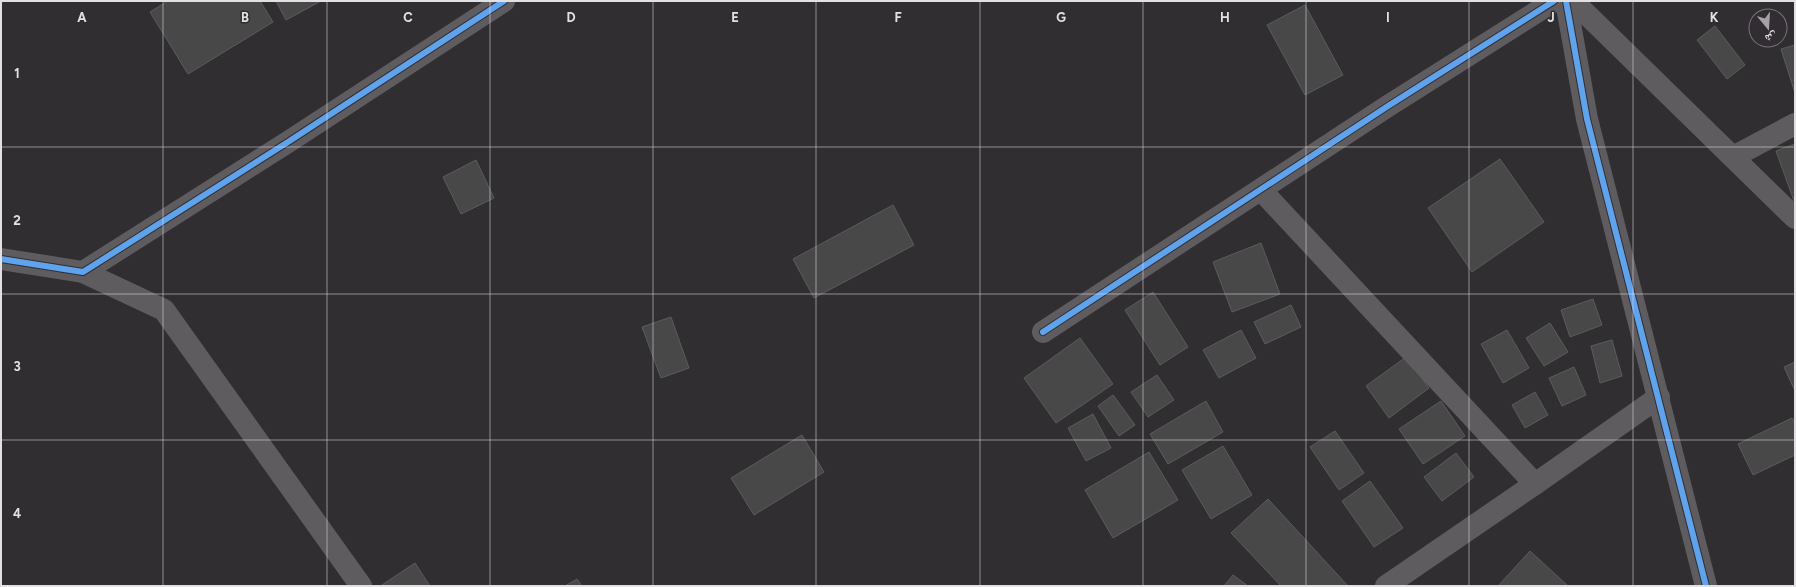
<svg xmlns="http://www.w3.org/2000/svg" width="1796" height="587" viewBox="0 0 1796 587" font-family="Figtree,'Noto Naskh Arabic',sans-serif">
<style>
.building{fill:#484849;stroke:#5b5c5d}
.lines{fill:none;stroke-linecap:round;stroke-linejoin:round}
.minor{stroke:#5f5c5f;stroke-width:22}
.cycleway-casing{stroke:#312d32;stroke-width:8}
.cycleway{stroke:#60a3ed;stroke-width:6}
.grid{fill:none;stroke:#e3e0e3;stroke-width:1;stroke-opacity:0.55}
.grid-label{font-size:13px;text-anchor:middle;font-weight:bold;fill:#e3e0e3;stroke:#312d32;stroke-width:3;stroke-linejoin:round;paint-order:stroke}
</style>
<rect width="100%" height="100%" fill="#302e31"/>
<g class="building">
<path d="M168,1H260L273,22L188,74L150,12Z"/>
<path d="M276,1H321L286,20Z"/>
<path d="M1305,5L1343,75L1305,95L1267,25Z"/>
<path d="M1715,26L1745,65L1727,79L1697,40Z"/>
<path d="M1795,45V93L1781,49Z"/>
<path d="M1795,144V201H1794L1776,151Z"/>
<path d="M1500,159L1544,222L1472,272L1428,208Z"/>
<path d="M476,160L494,198L461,214L443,177Z"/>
<path d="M893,205L914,245L814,298L793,259Z"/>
<path d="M1261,243L1280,294L1232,312L1213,262Z"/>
<path d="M1153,292L1188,347L1160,365L1125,310Z"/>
<path d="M1593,299L1602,325L1570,337L1561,310Z"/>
<path d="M1291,305L1301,327L1265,344L1254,322Z"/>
<path d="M671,317L689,368L661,378L642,327Z"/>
<path d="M1550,323L1568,352L1544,366L1526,338Z"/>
<path d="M1241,330L1256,358L1219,378L1203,350Z"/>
<path d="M1507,330L1529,368L1503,383L1481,344Z"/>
<path d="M1080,338L1113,384L1056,423L1024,378Z"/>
<path d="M1612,340L1622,376L1600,383L1591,346Z"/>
<path d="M1406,357L1429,388L1389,418L1366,386Z"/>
<path d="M1795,362V391L1784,367Z"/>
<path d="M1574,367L1586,395L1562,406L1549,378Z"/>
<path d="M1157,375L1174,400L1148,417L1131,392Z"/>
<path d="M1535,392L1548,415L1525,428L1512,405Z"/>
<path d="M1113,395L1135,425L1119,436L1098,406Z"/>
<path d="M1206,401L1223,432L1168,464L1150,434Z"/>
<path d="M1441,401L1465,436L1423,464L1399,429Z"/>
<path d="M1093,414L1111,448L1086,461L1068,428Z"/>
<path d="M1792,418L1795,423V455L1753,475L1738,444Z"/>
<path d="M1335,431L1364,473L1339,490L1310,447Z"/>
<path d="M802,435L824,472L754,515L731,478Z"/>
<path d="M1223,446L1252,495L1211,519L1182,470Z"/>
<path d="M1149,452L1178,500L1113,538L1085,490Z"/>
<path d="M1456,453L1474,477L1442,501L1424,477Z"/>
<path d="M1370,481L1403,528L1374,547L1342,501Z"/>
<path d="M1268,499L1348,586H1281L1231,533Z"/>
<path d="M1530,551L1568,586H1498Z"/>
<path d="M415,563L430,586H382V585Z"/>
<path d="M1233,575L1248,586H1224Z"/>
<path d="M577,579L582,586H565Z"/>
</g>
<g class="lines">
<g class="minor">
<path d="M1566,1L1587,119L1706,586"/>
<path d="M1573,1L1795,218"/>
<path d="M1733,157L1795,124"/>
<path d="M1261,190L1535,484L1659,397"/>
<path d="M1,259L83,272L288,142L504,1"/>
<path d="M83,272L164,310L361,586"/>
<path d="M1043,332L1388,106L1554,1"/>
<path d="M1386,586L1535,484"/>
</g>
<g class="cycleway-casing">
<g id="cycleway">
<path d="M1566,1L1587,119L1706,586"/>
<path d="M1,259L83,272L288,142L504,1"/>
<path d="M1043,332L1388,106L1554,1"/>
</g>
</g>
<use href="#cycleway" class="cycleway"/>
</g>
<path class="grid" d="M163,1V586M327,1V586M490,1V586M653,1V586M816,1V586M980,1V586M1143,1V586M1306,1V586M1469,1V586M1633,1V586M1,147H1795M1,294H1795M1,440H1795"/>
<g class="grid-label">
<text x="82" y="22">A</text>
<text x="245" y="22">B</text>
<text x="408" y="22">C</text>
<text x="571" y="22">D</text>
<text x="735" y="22">E</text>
<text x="898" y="22">F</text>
<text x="1061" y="22">G</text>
<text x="1225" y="22">H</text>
<text x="1388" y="22">I</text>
<text x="1551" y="22">J</text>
<text x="1714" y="22">K</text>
<text x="17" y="78">1</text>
<text x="17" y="225">2</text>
<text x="17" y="371">3</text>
<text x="17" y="518">4</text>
</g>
<rect width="1796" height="587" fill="none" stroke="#e3e0e3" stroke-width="4"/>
<g transform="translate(1768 28) rotate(162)"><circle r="19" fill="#312d32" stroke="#787579"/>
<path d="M0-3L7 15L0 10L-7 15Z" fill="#a4a2a5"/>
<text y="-6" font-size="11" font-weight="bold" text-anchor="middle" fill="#e3e0e3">ش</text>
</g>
</svg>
